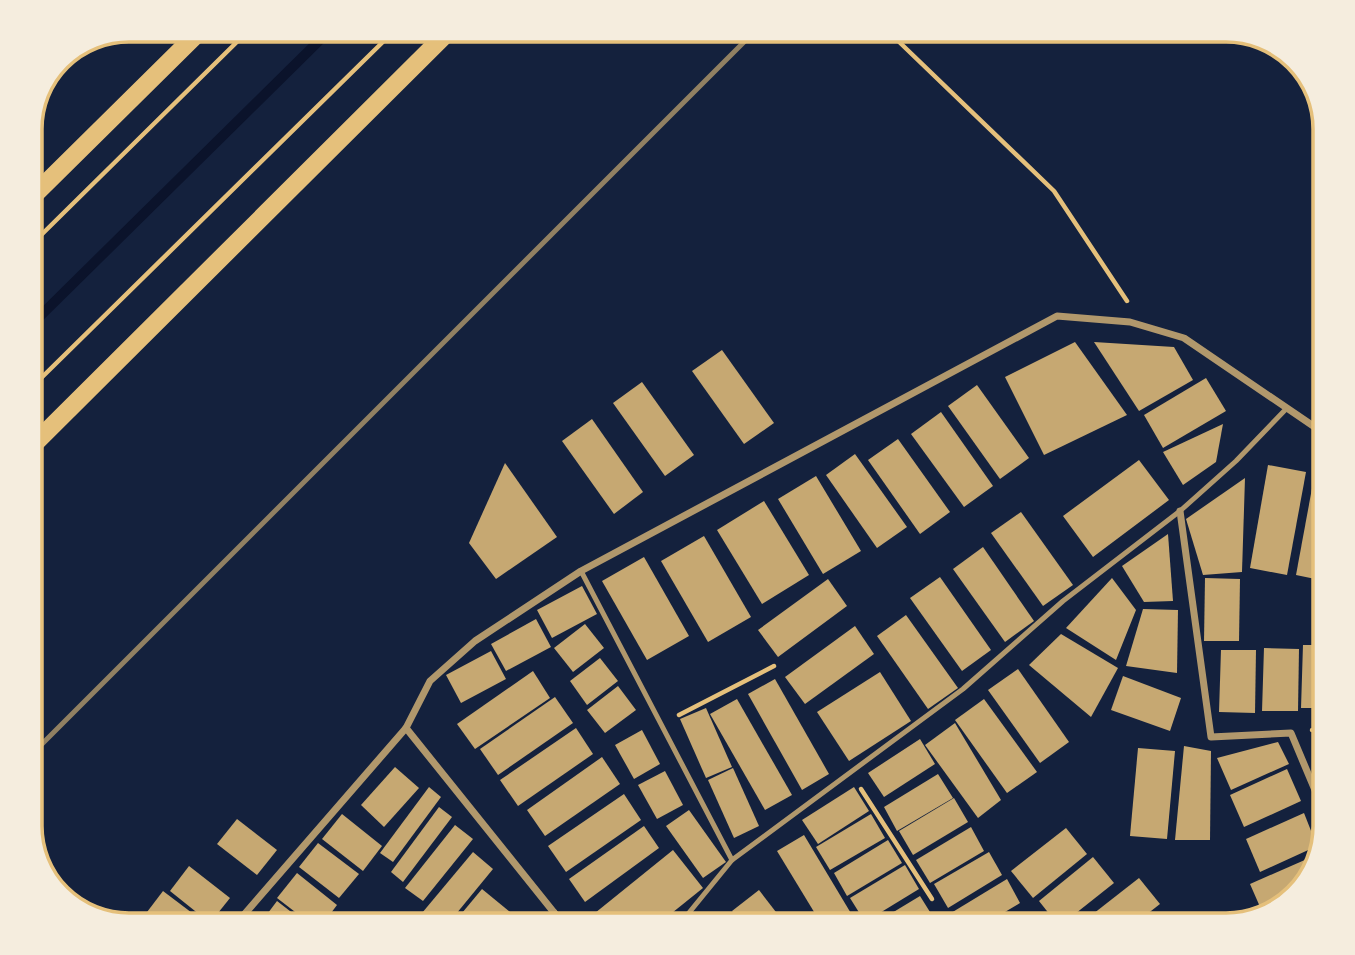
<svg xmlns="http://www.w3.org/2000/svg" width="1355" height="955" viewBox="0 0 1355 955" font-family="'Public Sans',sans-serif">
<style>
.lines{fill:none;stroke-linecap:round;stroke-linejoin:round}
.stream{stroke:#0b132b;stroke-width:10}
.building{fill:#c6a872}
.path{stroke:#e5c07b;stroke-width:4.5}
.service{stroke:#b1986c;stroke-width:5}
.minor{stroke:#b1986c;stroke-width:7}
.primary{stroke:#e5c07b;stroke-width:18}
.rail{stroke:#918062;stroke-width:5}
.rim{fill:none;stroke:#e5c07b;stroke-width:3.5}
</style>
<rect width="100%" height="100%" fill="#14213d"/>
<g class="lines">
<path class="stream" d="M30,326L330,30"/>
</g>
<g class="building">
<path d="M1075,342L1127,415L1044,455L1005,377Z"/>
<path d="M1094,342L1174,347L1193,380L1139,411Z"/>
<path d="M722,350L774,423L744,444L692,371Z"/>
<path d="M1206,378L1226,411L1163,448L1144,415Z"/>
<path d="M642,382L694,455L665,476L613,403Z"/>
<path d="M977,385L1029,458L1000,479L948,406Z"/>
<path d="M941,412L993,486L964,507L911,434Z"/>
<path d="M592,419L643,492L614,514L562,441Z"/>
<path d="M1223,424L1216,462L1183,485L1163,452Z"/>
<path d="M898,439L950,512L920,534L868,460Z"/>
<path d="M855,454L907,527L877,548L826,475Z"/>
<path d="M1139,460L1169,500L1093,557L1063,516Z"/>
<path d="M505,463L557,537L496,579L469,543Z"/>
<path d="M1268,465L1306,472L1287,575L1250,568Z"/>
<path d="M1315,472L1325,474V581L1296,575Z"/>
<path d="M816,476L861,551L823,574L778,499Z"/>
<path d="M1245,478L1242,572L1203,575L1186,519Z"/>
<path d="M764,501L809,575L762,604L717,530Z"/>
<path d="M1021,512L1073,585L1043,606L991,533Z"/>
<path d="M1168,534L1173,601L1144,602L1122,566Z"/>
<path d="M704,536L751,617L708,642L661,561Z"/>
<path d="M983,547L1034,621L1005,642L953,569Z"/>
<path d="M644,557L689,636L647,660L602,581Z"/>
<path d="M940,577L991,650L962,671L910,598Z"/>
<path d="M1112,578L1136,610L1116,660L1066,628Z"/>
<path d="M1205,578L1240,579L1239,641H1204Z"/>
<path d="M828,579L847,606L778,657L758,630Z"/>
<path d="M582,586L597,614L552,638L537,610Z"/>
<path d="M1143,609L1178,610L1177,673L1126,666Z"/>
<path d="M906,615L958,688L928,709L877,636Z"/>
<path d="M536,619L551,647L506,671L491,644Z"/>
<path d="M585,624L604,648L573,672L554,648Z"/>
<path d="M855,626L874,654L805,704L785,677Z"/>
<path d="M1061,634L1118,668L1091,717L1029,665Z"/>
<path d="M1303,645H1325V708H1301Z"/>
<path d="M1264,648L1299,649L1298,711H1262Z"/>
<path d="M1221,650H1256L1255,713L1219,712Z"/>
<path d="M491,651L506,679L461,703L446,675Z"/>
<path d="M600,658L618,681L587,705L570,681Z"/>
<path d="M1018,669L1069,742L1040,763L988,690Z"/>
<path d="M533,671L550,698L475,749L457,724Z"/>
<path d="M880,672L911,721L849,761L817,712Z"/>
<path d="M1123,676L1181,698L1170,731L1111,710Z"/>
<path d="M775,679L829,774L802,790L748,694Z"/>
<path d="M618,686L636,710L605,733L587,710Z"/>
<path d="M555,697L573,723L498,775L480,749Z"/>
<path d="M737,699L792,795L765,810L710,714Z"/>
<path d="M984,699L1037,772L1007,793L955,720Z"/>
<path d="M706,708L732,767L706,778L680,719Z"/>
<path d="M955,723L1001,800L978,818L925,745Z"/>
<path d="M576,728L593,754L518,806L500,780Z"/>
<path d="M642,730L660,764L634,779L615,745Z"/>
<path d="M920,739L935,764L884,797L868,773Z"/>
<path d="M1278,742L1289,764L1231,790L1217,758Z"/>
<path d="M1184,746L1211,751L1210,840H1175Z"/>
<path d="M1138,748L1175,751L1167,839L1130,836Z"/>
<path d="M602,757L620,784L545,836L527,810Z"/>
<path d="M395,767L419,788L384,827L361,805Z"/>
<path d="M733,768L759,826L734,838L708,780Z"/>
<path d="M1287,769L1301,801L1244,827L1230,795Z"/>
<path d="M665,771L683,805L657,819L638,785Z"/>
<path d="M938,774L953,798L897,831L884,807Z"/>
<path d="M429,787L441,797L393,862L380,853Z"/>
<path d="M854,787L869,811L818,844L802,820Z"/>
<path d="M624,794L641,820L566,872L548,846Z"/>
<path d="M954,798L968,822L913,855L899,831Z"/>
<path d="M439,807L452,817L403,882L391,872Z"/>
<path d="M689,810L726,862L703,878L666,826Z"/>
<path d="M1304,813L1317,846L1260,872L1246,839Z"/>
<path d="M342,814L382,846L363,871L322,839Z"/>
<path d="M871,814L885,838L830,870L816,847Z"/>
<path d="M237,819L277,850L257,875L217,844Z"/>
<path d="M455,825L473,839L423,901L405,888Z"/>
<path d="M644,826L659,848L585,902L569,879Z"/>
<path d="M971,827L984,851L930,883L916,860Z"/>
<path d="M1066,828L1087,854L1033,898L1011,871Z"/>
<path d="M804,835L858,925H822L777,851Z"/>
<path d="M888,840L902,863L847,896L834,873Z"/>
<path d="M318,843L359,874L339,898L299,867Z"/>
<path d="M673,850L703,888L657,925H605L595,913Z"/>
<path d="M473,852L493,869L447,925H437L422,913Z"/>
<path d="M989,852L1002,875L948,908L934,884Z"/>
<path d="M1093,857L1114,883L1061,925H1058L1039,901Z"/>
<path d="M1307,859L1311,868L1305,886L1274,912L1264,916L1250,884Z"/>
<path d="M905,865L919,889L865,922L850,898Z"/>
<path d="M189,866L230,898L210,923L170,891Z"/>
<path d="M297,873L337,905L322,925H312L277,898Z"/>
<path d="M1139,878L1160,904L1133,925H1088L1084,921Z"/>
<path d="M1007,879L1020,903L983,925H959L951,913Z"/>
<path d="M482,889L510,912L499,925H452Z"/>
<path d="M759,890L786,925H743L732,911Z"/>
<path d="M163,891L204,922L201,925H156L144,916Z"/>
<path d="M920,896L935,920L925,925H872Z"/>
<path d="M277,901L308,925H259Z"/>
<path d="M1158,913L1168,925H1143Z"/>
</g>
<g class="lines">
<g class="path">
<path d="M893,36L1054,191L1127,301"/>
<path d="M30,246L249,30"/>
<path d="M30,389L395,30"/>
<path d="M679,715L774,666"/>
<path d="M1312,730L1325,729"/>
<path d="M861,789L932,899"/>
</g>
<g class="service">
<path d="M581,571L732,860"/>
<path d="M541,925L555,912"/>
<path d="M679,925L732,860L963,689L1063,601L1180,511L1236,461L1287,408"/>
</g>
<g class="minor">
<path d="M1180,511L1211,737L1291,733L1325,814"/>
<path d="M406,728L564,925"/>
<path d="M235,925L406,728L430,681L475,641L581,571L1057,316L1130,322L1184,338L1325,434"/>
</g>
<g class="primary">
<path d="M30,199L201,30"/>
<path d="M30,448L450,30"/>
</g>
<path class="rail" d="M30,756L756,30"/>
</g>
<path d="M0 0H1355V955H0ZM129 42H1226A87 87 0 0 1 1313 129V826A87 87 0 0 1 1226 913H129A87 87 0 0 1 42 826V129A87 87 0 0 1 129 42Z" fill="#f5edde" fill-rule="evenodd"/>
<path class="rim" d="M129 42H1226A87 87 0 0 1 1313 129V826A87 87 0 0 1 1226 913H129A87 87 0 0 1 42 826V129A87 87 0 0 1 129 42Z"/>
</svg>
